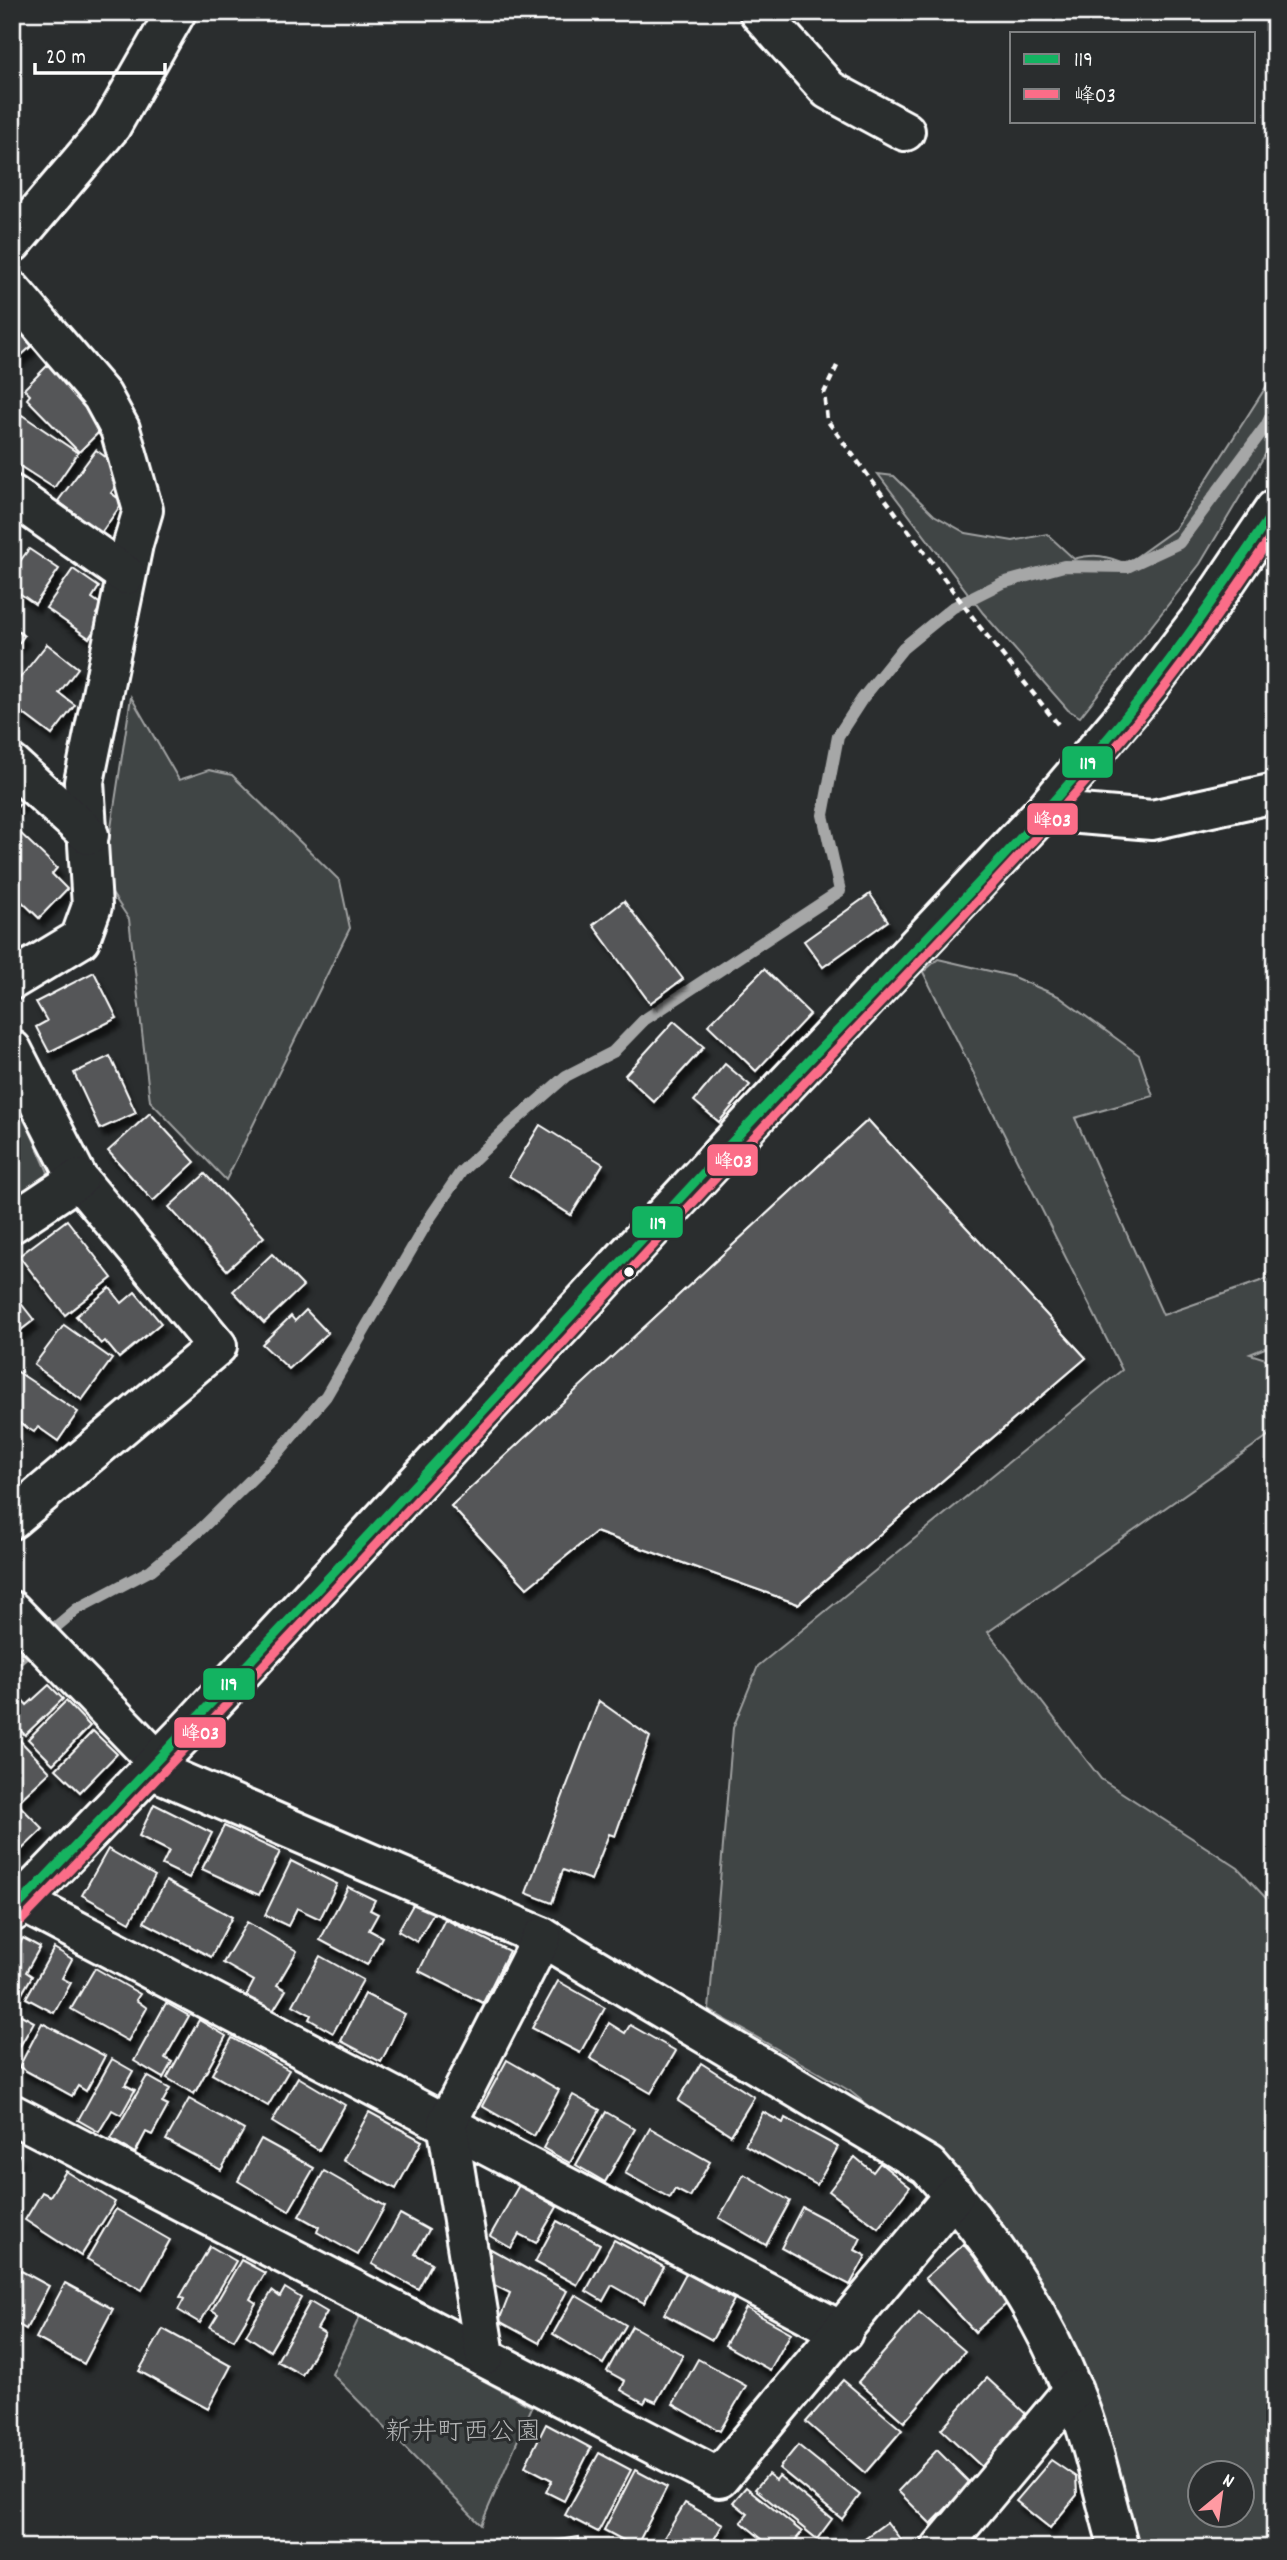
<svg xmlns="http://www.w3.org/2000/svg" width="1287" height="2560" viewBox="0 0 1287 2560" font-family="Dekko,'Klee One',sans-serif">
<style>
.green{fill:#414445;stroke:#a0a2a2;stroke-width:2;fill-rule:evenodd}
.lines{fill:none;stroke-linecap:round;stroke-linejoin:round}
.stream{stroke:#a6a7a7;stroke-width:12}
.building{fill:#555758;stroke:#fff;stroke-width:2;fill-rule:evenodd;filter:url(#shadow)}
.minor-casing{stroke:#fff;stroke-width:44}
.path{stroke:#fff;stroke-width:4.5;stroke-dasharray:7 5;stroke-linecap:butt}
.minor{stroke:#2a2d2e;stroke-width:38}
.bus-1-casing{stroke:#2a2d2e;stroke-width:14}
.bus-2-casing{stroke:#2a2d2e;stroke-width:14}
.bus-1{stroke:#13b361;stroke-width:9}
.bus-2{stroke:#fb6d88;stroke-width:9}
.bus-dot{fill:#fff;stroke:#2a2d2e;stroke-width:2.5}
.labels{text-anchor:middle;stroke-width:6;stroke-linejoin:round;paint-order:stroke}
.park-label{font-size:26px;fill:#b3b4b5;stroke:#2a2d2e}
.line-badge{stroke:#2a2d2e;stroke-width:2.5}
.badge-label{font-size:19px;text-anchor:middle;font-weight:bold;fill:#fff}
</style>
<defs>
<filter id="shadow"><feDropShadow dx="4.5" dy="8" stdDeviation="2" flood-color="#0009"/></filter>
</defs>
<rect width="100%" height="100%" fill="#2a2d2e"/>
<filter id="ink" filterUnits="userSpaceOnUse"><feTurbulence type="fractalNoise" baseFrequency=".0143" numOctaves="2"/><feDisplacementMap in="SourceGraphic" scale="14" xChannelSelector="R" yChannelSelector="G"/><feConvolveMatrix kernelMatrix="1 2 1 2 8 2 1 2 1" color-interpolation-filters="sRGB"/></filter>
<g filter="url(#ink)">
<g class="green">
<path d="M1275,373V438L1200,564L1080,717L1068,710L983,613L878,474L894,476L934,515L966,533L1013,541L1047,534L1074,559C1095,553 1107,556 1126,564L1175,529Z"/>
<path d="M131,697L179,780L209,770L232,775L340,881L350,928L226,1180L150,1101L129,919L103,880Z"/>
<path d="M938,959L1011,976L1058,996L1139,1055L1153,1096L1075,1118L1163,1315L1275,1276V1344L1250,1354L1275,1362V1431L988,1632L1101,1779L1238,1868L1275,1908V2548H1139L1091,2417L939,2164L850,2091L709,2010L733,1728L758,1666L1122,1370L923,972ZM1200,2472H1242V2514H1200Z"/>
<path d="M12,1090L48,1172L45,1184L12,1207Z"/>
<path d="M361,2314L532,2407L481,2525L332,2374Z"/>
</g>
<g class="lines">
<path class="stream" d="M12,1664L77,1609L151,1570L202,1528L276,1455L326,1396L429,1219L461,1172L509,1126L566,1076L613,1052L644,1020L840,891L823,815L838,736L862,699L903,648L952,608L1002,583L1064,566L1127,567L1179,543L1266,426L1275,408"/>
</g>
<g class="building">
<path d="M12,315L37,341L12,364Z"/>
<path d="M51,362L94,405L88,412L104,427L79,452L27,399L30,395L24,389Z"/>
<path d="M22,415L78,453L54,488L12,461V430Z"/>
<path d="M96,450L126,472L111,493L123,502L101,533L58,501Z"/>
<path d="M29,549L59,569L35,604L12,588V555L20,561Z"/>
<path d="M73,569L99,587L92,598L102,605L96,614L102,618L89,638L46,608Z"/>
<path d="M12,626L24,636L13,651L18,655L12,662Z"/>
<path d="M47,644L78,668L59,693L75,705L52,735L12,705V688Z"/>
<path d="M12,791L23,801L12,812Z"/>
<path d="M16,829L57,868L52,874L67,889L39,918L12,892V833Z"/>
<path d="M870,894L888,921L823,967L804,941Z"/>
<path d="M624,901L683,979L650,1003L593,925Z"/>
<path d="M764,969L810,1014L756,1071L708,1025Z"/>
<path d="M94,972L117,1018L49,1052L36,1027L47,1021L36,1002Z"/>
<path d="M674,1021L704,1047L654,1102L625,1075Z"/>
<path d="M110,1056L136,1113L100,1129L74,1073Z"/>
<path d="M725,1064L750,1085L719,1122L694,1101Z"/>
<path d="M150,1113L195,1162L153,1201L108,1151Z"/>
<path d="M868,1120L1086,1358L798,1604L596,1532L527,1588L451,1506ZM841,1264L924,1360L792,1476L656,1445L650,1432Z"/>
<path d="M868,1120L1086,1358L798,1604L596,1532L527,1588L451,1506Z"/>
<path d="M540,1125L603,1164L571,1215L509,1176Z"/>
<path d="M205,1174L264,1237L227,1270L169,1207Z"/>
<path d="M67,1220L112,1278L65,1315L19,1256Z"/>
<path d="M272,1254L303,1286L264,1323L233,1291Z"/>
<path d="M110,1288L122,1303L135,1292L161,1323L119,1358L105,1341L101,1344L76,1316Z"/>
<path d="M12,1292L34,1320L12,1337Z"/>
<path d="M306,1310L328,1333L289,1369L262,1344L291,1316L295,1321Z"/>
<path d="M64,1325L112,1359L82,1400L34,1365Z"/>
<path d="M12,1368L78,1412L58,1441L38,1427L34,1432L12,1418Z"/>
<path d="M49,1685L63,1699L25,1735L12,1722V1697L16,1693L27,1705Z"/>
<path d="M66,1701L90,1726L53,1764L28,1739Z"/>
<path d="M599,1701L650,1737L615,1836L609,1834L591,1880L563,1870L552,1903L526,1893Z"/>
<path d="M93,1731L117,1754L80,1792L56,1769Z"/>
<path d="M12,1732L50,1772L20,1800L12,1791Z"/>
<path d="M17,1803L43,1829L12,1859V1807Z"/>
<path d="M154,1804L212,1833L189,1878L162,1865L169,1851L139,1836Z"/>
<path d="M224,1826L280,1852L259,1895L202,1869Z"/>
<path d="M108,1849L155,1876L130,1922L82,1895Z"/>
<path d="M291,1861L337,1884L320,1919L297,1908L288,1926L265,1915Z"/>
<path d="M166,1881L232,1917L211,1957L144,1922Z"/>
<path d="M348,1887L375,1900L370,1910L378,1914L369,1930L382,1937L367,1965L320,1940Z"/>
<path d="M415,1901L434,1912L417,1942L398,1931Z"/>
<path d="M445,1919L509,1951L483,2003L419,1971Z"/>
<path d="M247,1922L297,1951L277,1985L286,1990L273,2011L246,1996L254,1981L223,1963Z"/>
<path d="M23,1938L40,1947L26,1972L32,1976L17,2002L12,1999V1957Z"/>
<path d="M54,1948L72,1959L62,1978L71,1983L54,2013L26,1998Z"/>
<path d="M320,1956L363,1980L333,2033L309,2019L311,2015L293,2005Z"/>
<path d="M95,1968L140,1994L136,2000L147,2008L128,2041L71,2009Z"/>
<path d="M558,1981L605,2008L580,2053L532,2028Z"/>
<path d="M365,1994L405,2014L381,2062L341,2041Z"/>
<path d="M166,2003L189,2016L165,2058L172,2062L163,2078L134,2061Z"/>
<path d="M12,2010L34,2022L12,2060Z"/>
<path d="M199,2020L226,2036L194,2094L167,2078Z"/>
<path d="M42,2023L105,2056L86,2091L78,2086L72,2096L19,2067Z"/>
<path d="M609,2023L625,2033L630,2025L676,2051L651,2093L590,2058Z"/>
<path d="M232,2038L289,2070L268,2106L212,2074Z"/>
<path d="M112,2059L133,2071L125,2085L135,2090L121,2115L112,2110L99,2132L78,2120Z"/>
<path d="M507,2060L559,2090L534,2136L482,2106Z"/>
<path d="M701,2063L754,2097L731,2135L678,2101Z"/>
<path d="M147,2076L170,2089L162,2103L168,2106L152,2135L146,2132L135,2153L111,2139Z"/>
<path d="M298,2077L345,2105L319,2150L272,2122Z"/>
<path d="M573,2095L600,2110L570,2163L543,2148Z"/>
<path d="M189,2099L244,2130L221,2170L166,2140Z"/>
<path d="M369,2112L422,2141L396,2189L343,2160Z"/>
<path d="M606,2112L635,2129L605,2182L576,2165Z"/>
<path d="M763,2112L783,2123L785,2118L838,2147L817,2185L745,2145Z"/>
<path d="M650,2128L710,2162L690,2197L675,2189L670,2198L625,2173Z"/>
<path d="M261,2139L314,2168L289,2211L238,2181Z"/>
<path d="M12,2151L19,2155L12,2168Z"/>
<path d="M855,2157L873,2172L880,2163L910,2187L878,2228L829,2191Z"/>
<path d="M66,2171L115,2202L81,2256L25,2220L42,2192L50,2196Z"/>
<path d="M324,2171L385,2206L358,2255L317,2232L319,2227L299,2216Z"/>
<path d="M744,2174L790,2201L766,2245L719,2218Z"/>
<path d="M519,2185L557,2207L536,2243L519,2234L511,2248L490,2236Z"/>
<path d="M802,2207L861,2238L855,2250L866,2256L850,2285L781,2248Z"/>
<path d="M116,2209L170,2240L142,2290L87,2259Z"/>
<path d="M400,2214L429,2230L415,2254L432,2263L418,2289L372,2264Z"/>
<path d="M557,2221L600,2244L577,2285L535,2262Z"/>
<path d="M614,2240L664,2267L644,2303L612,2285L603,2301L586,2291Z"/>
<path d="M963,2244L1012,2299L975,2332L925,2278Z"/>
<path d="M210,2246L236,2261L200,2323L178,2310L184,2299L180,2297Z"/>
<path d="M489,2248L567,2291L539,2343L499,2321L510,2293L494,2285Z"/>
<path d="M241,2260L265,2273L250,2299L256,2303L234,2340L210,2327L218,2314L212,2310Z"/>
<path d="M14,2267L49,2286L26,2329L12,2321Z"/>
<path d="M686,2273L734,2300L712,2340L664,2314Z"/>
<path d="M65,2283L113,2309L84,2364L36,2338Z"/>
<path d="M285,2288L301,2298L270,2351L246,2335L272,2291L280,2297Z"/>
<path d="M575,2295L626,2325L603,2364L553,2334Z"/>
<path d="M310,2302L327,2312L317,2329L325,2334L302,2375L277,2361Z"/>
<path d="M746,2308L791,2333L770,2370L725,2345Z"/>
<path d="M919,2312L965,2351L904,2422L858,2382Z"/>
<path d="M632,2326L683,2355L656,2402L647,2398L644,2403L621,2390L625,2381L607,2371Z"/>
<path d="M163,2329L231,2366L208,2409L139,2371Z"/>
<path d="M698,2359L746,2386L720,2431L673,2404Z"/>
<path d="M987,2378L1028,2416L982,2467L941,2429Z"/>
<path d="M843,2380L902,2430L865,2473L806,2422Z"/>
<path d="M546,2424L591,2448L564,2501L546,2492L552,2480L525,2466Z"/>
<path d="M798,2445L860,2495L842,2519L779,2468Z"/>
<path d="M937,2450L970,2483L931,2524L898,2491Z"/>
<path d="M599,2453L631,2470L598,2532L565,2515Z"/>
<path d="M1051,2460L1076,2477L1077,2495L1050,2528L1016,2501Z"/>
<path d="M635,2470L667,2487L636,2547L604,2530Z"/>
<path d="M768,2474L776,2480L779,2476L832,2519L817,2539L755,2489Z"/>
<path d="M746,2487L802,2532L789,2548H773L741,2522L748,2514L733,2502Z"/>
<path d="M685,2503L723,2524L709,2548H697L687,2542L684,2548H674L662,2541Z"/>
<path d="M887,2522L907,2548H851Z"/>
<path d="M579,2537L580,2548H540V2543Z"/>
<path d="M1071,2541L1078,2548H1065Z"/>
</g>
<g class="lines">
<g class="minor-casing">
<g id="minor">
<path d="M759,12L829,90L905,131"/>
<path d="M12,243L111,126L176,12"/>
<path d="M12,291L102,396L120,429L143,510L133,544L84,782L92,906L80,939L12,980"/>
<path d="M12,495L126,575"/>
<path d="M12,765L89,835"/>
<path d="M1044,811L1152,820L1275,793"/>
<path d="M12,1050L78,1179L217,1346L12,1519"/>
<path d="M12,1223L78,1179"/>
<path d="M12,1611L158,1762"/>
<path d="M151,1769L542,1937L928,2166C986,2231 1040,2308 1072,2389C1093,2439 1104,2496 1119,2548"/>
<path d="M22,1902L843,2332"/>
<path d="M12,1912L186,1732L749,1124L1044,811L1141,697L1204,614L1275,509"/>
<path d="M12,2114L719,2478L954,2195"/>
<path d="M485,2355L447,2123L542,1937"/>
<path d="M941,2548L1073,2390"/>
</g>
</g>
<path class="path" d="M837,366L824,393L827,420L979,626L1061,728"/>
<use href="#minor" class="minor"/>
<g class="bus-1-casing">
<path id="bus-1" d="M12,1912C256,1659 493,1400 732,1142C869,994 1017,853 1143,695C1190,635 1232,572 1275,509"/>
</g>
<g class="bus-2-casing">
<path id="bus-2" d="M21,1921C269,1663 510,1399 754,1137C886,994 1025,858 1149,707C1194,651 1234,591 1275,531"/>
</g>
<use href="#bus-1" class="bus-1"/>
<use href="#bus-2" class="bus-2"/>
</g>
</g>
<circle class="bus-dot" cx="629" cy="1272" r="6"/>
<g class="labels">
<g class="park-label">
<text x="463" y="2439">新井町西公園</text>
</g>
</g>
<g class="line-badge">
<rect x="1061" y="745" width="53" height="34" rx="7" fill="#13b361"/>
<rect x="1026" y="802" width="53" height="34" rx="7" fill="#fb6d88"/>
<rect x="706" y="1143" width="53" height="34" rx="7" fill="#fb6d88"/>
<rect x="631" y="1205" width="53" height="34" rx="7" fill="#13b361"/>
<rect x="202" y="1667" width="54" height="34" rx="7" fill="#13b361"/>
<rect x="173" y="1716" width="54" height="33" rx="7" fill="#fb6d88"/>
</g>
<g class="badge-label">
<text x="1088" y="769">119</text>
<text x="1052" y="826">峰03</text>
<text x="733" y="1167">峰03</text>
<text x="658" y="1229">119</text>
<text x="229" y="1690">119</text>
<text x="200" y="1739">峰03</text>
</g>
<rect width="1287" height="2560" fill="none" stroke="#2a2d2e" stroke-width="42"/>
<rect x="21" y="21" width="1245" height="2518" fill="none" stroke="#fff" stroke-width="2.5" filter="url(#ink)"/>
<rect x="1010" y="32" width="245" height="91" fill="#2a2d2e" stroke="#7f8182" stroke-width="2"/>
<rect x="1024" y="54" width="35" height="10" fill="#13b361" stroke="#7f8182" stroke-width="2"/>
<text x="1074" y="66" font-size="21" fill="#ffffff">119</text>
<rect x="1024" y="89" width="35" height="10" fill="#fb6d88" stroke="#7f8182" stroke-width="2"/>
<text x="1074" y="102" font-size="21" fill="#ffffff">峰03</text>
<g transform="translate(1221 2494) rotate(29)"><circle r="33" fill="#2a2d2e" stroke="#7f8182" stroke-width="2"/>
<path d="M0-5L12 26L0 18L-12 26Z" fill="#ff9aa2"/>
<text y="-10" font-size="19" font-weight="bold" text-anchor="middle" fill="#ffffff">N</text>
</g>
<path d="M35 63v10h130v-10" fill="none" stroke="#ffffff" stroke-width="3.5"/>
<text x="46" y="63" font-size="21" fill="#ffffff" stroke="#2a2d2e" stroke-width="5" paint-order="stroke">20 m</text>
</svg>
